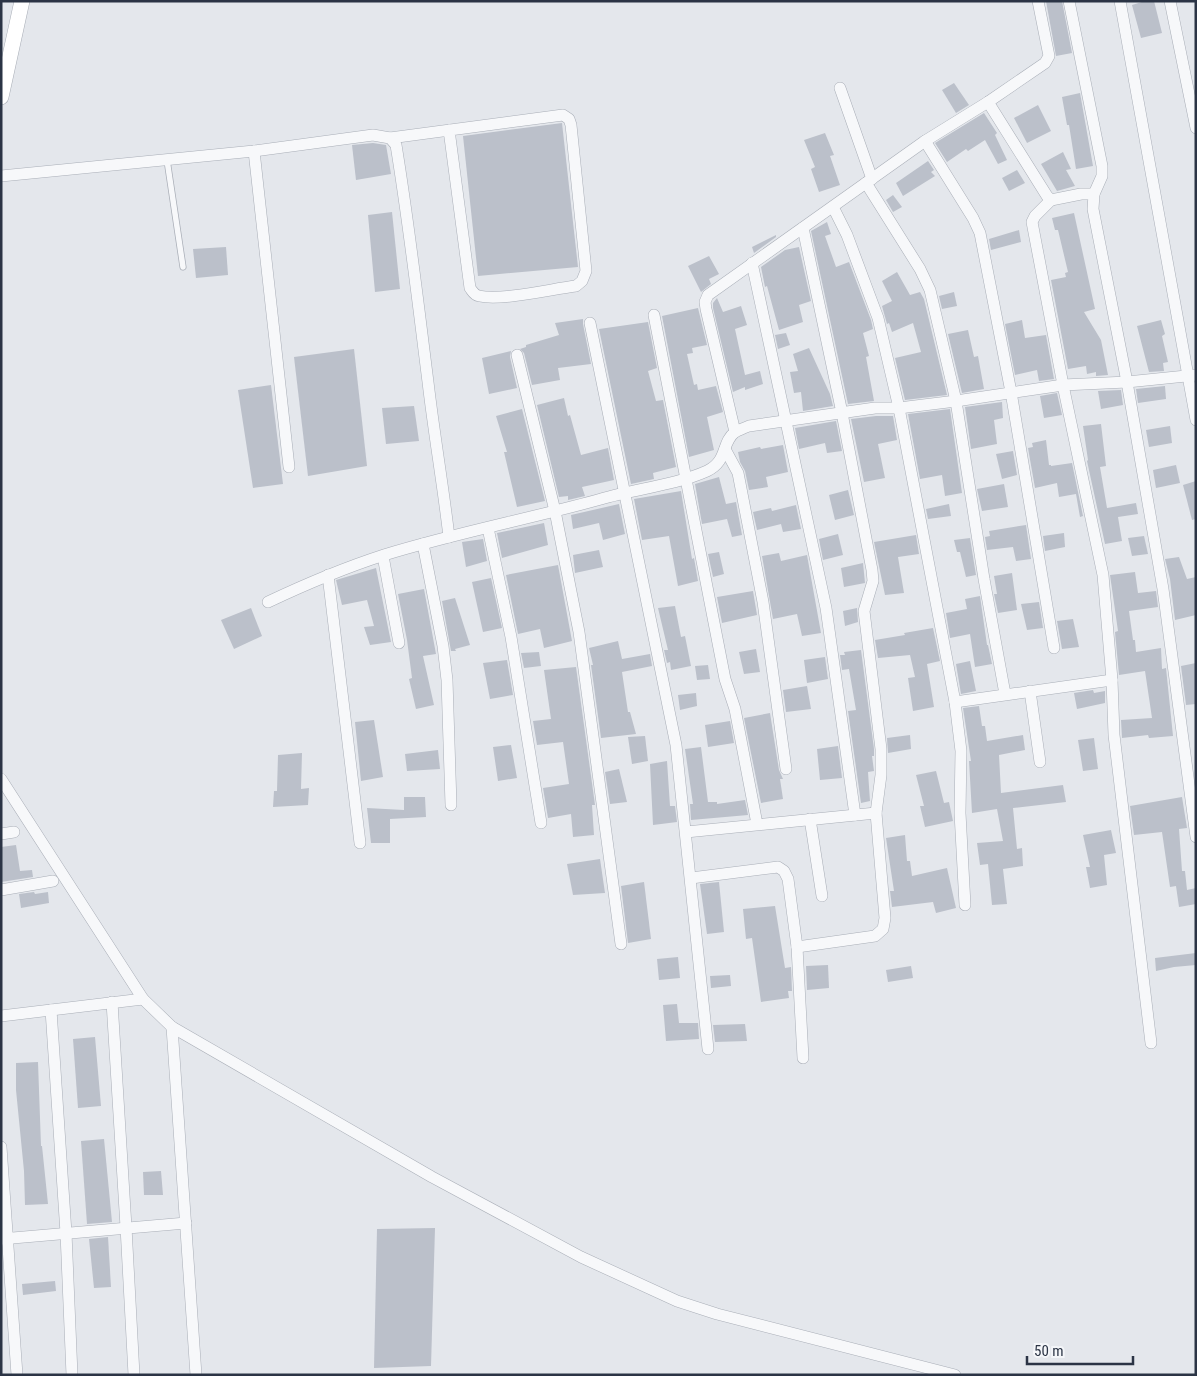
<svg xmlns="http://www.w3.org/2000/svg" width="1197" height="1376" viewBox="0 0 1197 1376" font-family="'Roboto Condensed',sans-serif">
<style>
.building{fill:#bbc0ca}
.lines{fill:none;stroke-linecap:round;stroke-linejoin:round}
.lane-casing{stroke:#a9aeb7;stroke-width:7}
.street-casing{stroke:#a9aeb7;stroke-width:12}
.secondary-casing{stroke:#a9aeb7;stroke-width:16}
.lane{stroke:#f7f8fa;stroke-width:5.5}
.street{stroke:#f7f8fa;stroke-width:11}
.secondary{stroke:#fff;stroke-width:15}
</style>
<rect width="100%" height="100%" fill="#e4e7ec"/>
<g class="building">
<path d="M1046,1H1062L1072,53L1056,56Z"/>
<path d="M1145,1H1154L1162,33L1141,38L1132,5Z"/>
<path d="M954,83L969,105L956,113L942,90Z"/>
<path d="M1080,93L1093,166L1076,169L1069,125H1067L1062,97Z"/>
<path d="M1038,105L1051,131L1027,143L1014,118Z"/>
<path d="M984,113L997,133L995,135L1007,160L998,164L985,140L968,151L966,149L947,162L935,143Z"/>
<path d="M562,123L578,267L478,276L463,136Z"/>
<path d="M825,133L834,155L830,156L840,185L819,192L811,169L815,167L804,140Z"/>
<path d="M373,143L386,145L391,174L356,180L352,145Z"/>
<path d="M1063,152L1071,169L1066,170L1075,186L1057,191L1041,164Z"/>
<path d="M928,161L934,170L931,172L935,176L903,196L896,183Z"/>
<path d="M1017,170L1025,183L1009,191L1002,178Z"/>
<path d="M893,195L902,207L893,212L886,200Z"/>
<path d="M392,212L400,289L375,292L368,215Z"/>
<path d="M1074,213L1095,309L1084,312L1101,340L1108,375L1096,376V372L1087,374L1086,366L1068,369L1051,280L1066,277L1065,273L1068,272L1058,230H1055L1052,218Z"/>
<path d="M827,222L831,234L825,236L836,267L849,262L871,320L873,329L863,333L869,356L866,357L874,401L848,404L811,231Z"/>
<path d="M1019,230L1021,242L991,250L989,239Z"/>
<path d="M776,235V237L754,253L752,247Z"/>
<path d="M226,247L228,275L196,278L193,249Z"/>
<path d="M799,247L811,301L799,305L803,322L779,330L767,286L765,287L761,267L785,250Z"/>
<path d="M709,256L719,274L709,279L711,284L701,292L688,266Z"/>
<path d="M897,272L910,295L920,292L924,299L947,395L905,400L895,358L921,352L913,323L892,332L889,323L887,324L882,306L892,301L882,281Z"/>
<path d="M954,292L957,306L942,309L939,296Z"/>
<path d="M717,298L723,312L741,306L747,325L735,329L745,375L760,371L763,384L745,390V387L733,392L713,308V303Z"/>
<path d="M698,308L707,345L692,348L693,353L687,354L694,385L697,384L698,390L716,386L723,412L707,417L714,450L689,457L662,316Z"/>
<path d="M583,319V324L591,364L558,368L560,380L532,385L524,353L520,349L526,347V345L559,335L555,323Z"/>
<path d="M1022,320L1025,338L1046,335L1054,379L1039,381L1037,370L1015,375L1005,324Z"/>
<path d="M1161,320L1165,334L1162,336L1168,362L1163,363L1164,371L1149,372L1137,326Z"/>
<path d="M648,322L657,368L648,371L656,401L663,400L676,467L653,473L654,479L631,484L599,329Z"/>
<path d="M968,330L974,357L978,356L984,389L962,393L948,334Z"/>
<path d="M786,333L790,345L778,349L775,335Z"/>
<path d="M809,348L830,394L833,406L803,411L801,392L794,393L790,372L798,371L793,354Z"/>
<path d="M354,349L367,466L308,476L294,357Z"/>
<path d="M511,351L510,357L517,388L489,394L482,358Z"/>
<path d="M271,385L283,484L253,488L238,390Z"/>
<path d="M1165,386L1166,399L1138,403L1136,389Z"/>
<path d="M1121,390L1123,405L1101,409L1098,391Z"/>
<path d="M1057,393L1062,415L1044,418L1040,396Z"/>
<path d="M564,398L568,416L570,415L581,455L608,448L614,480L582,487L585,496L568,500V496L559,497L537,405Z"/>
<path d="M1002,402L1003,418L994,420L997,444L971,449L965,407Z"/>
<path d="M414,406L419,441L386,444L382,408Z"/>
<path d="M522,409L545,501L517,507L504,452H507L496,416Z"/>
<path d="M950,409L962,493L945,496L942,475L920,479L908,414Z"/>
<path d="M876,416H893L897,440L878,444L885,478L864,482L851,419Z"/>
<path d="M836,421L842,451L827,453L825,443L799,449L795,428Z"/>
<path d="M1101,424L1106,466L1100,467L1107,508L1136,503L1138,514L1118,517L1122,541L1105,544L1087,461L1088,460L1083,426Z"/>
<path d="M1170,426L1172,443L1149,447L1146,430Z"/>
<path d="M1046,440L1049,465H1051V466L1072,463L1083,516L1080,517L1076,494L1059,497L1057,483L1035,488L1028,448L1033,447L1032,443Z"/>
<path d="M783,445L788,472L766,477L768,487L749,490L745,471L740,462L738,452L760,447L761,449Z"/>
<path d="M1013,451L1017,475L1002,479L996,454Z"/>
<path d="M1176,465L1180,483L1156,488L1153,470Z"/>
<path d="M719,477L726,504L736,502L742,535L732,537L727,519L702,524L695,484Z"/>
<path d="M1196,481V519L1192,520L1183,485Z"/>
<path d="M1004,484L1008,507L982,511L977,489Z"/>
<path d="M848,490L854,515L835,520L829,495Z"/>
<path d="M681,491L692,559L694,558L698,581L678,586L669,536L642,540L634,499Z"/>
<path d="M619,504L625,534L603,540L599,523L573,529L571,515Z"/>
<path d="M949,504L951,516L928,519L926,509Z"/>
<path d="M796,505L801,529L783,532L781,524L757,530L753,512L771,508L772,511Z"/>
<path d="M544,523L548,545L502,558L497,533Z"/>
<path d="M1026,525L1031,559L1016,561L1013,547L987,550L985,537L990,536L989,531Z"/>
<path d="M1064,533L1065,547L1045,551L1043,536Z"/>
<path d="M838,534L843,555L823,560L819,539Z"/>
<path d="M916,535L919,554L898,557L904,593L885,595L874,542Z"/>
<path d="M1144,536L1148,554L1132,556L1128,538Z"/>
<path d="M970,538L976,575L966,577L960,552H957L954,540Z"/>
<path d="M483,539L487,561L466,567L462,542Z"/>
<path d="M599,550L603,567L575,573L573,555Z"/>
<path d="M719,552L724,574L713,577L708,554Z"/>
<path d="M779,553L781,561L807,555L821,633L802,636L797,614L773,619L762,556Z"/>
<path d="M1179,557L1187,579L1196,577V615L1175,620L1170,579L1165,559Z"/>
<path d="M863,563L865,583L844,587L841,568Z"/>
<path d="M558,565L572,641L544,648L540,629L518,634L506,575Z"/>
<path d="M376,568L391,642L370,645L364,627L374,626L367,600L342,605L336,580Z"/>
<path d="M1135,572L1138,593L1156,591L1158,607L1129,611L1133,640H1135L1136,652L1161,648L1162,669L1166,668L1173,736L1149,738L1148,735L1122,738L1121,720L1152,718L1145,671L1119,675L1115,632L1118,631L1110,575Z"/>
<path d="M1012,573L1017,610L998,613L994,594H997L994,576Z"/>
<path d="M491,578L502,628L483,632L472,582Z"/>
<path d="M424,589L436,654L423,656L434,705L416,709L409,679L412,678L407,640L398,594Z"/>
<path d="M753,591L757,615L722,623L717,597Z"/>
<path d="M980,596L987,645H988L992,664L975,667L970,634L950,638L946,613L967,609L965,599Z"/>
<path d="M455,598L470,645L455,649L456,651H451L442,601Z"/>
<path d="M1039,602L1043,628L1027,630L1021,604Z"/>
<path d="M675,606L681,637L685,636L691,666L671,670L670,662L667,663L664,650H668L658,608Z"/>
<path d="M251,608L262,636L234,649L221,620Z"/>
<path d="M857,608L858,622L845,626L843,611Z"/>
<path d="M1073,619L1079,647L1062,649L1057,621Z"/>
<path d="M933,628L940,661L927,664L934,707L913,711L908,678L915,677L910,655L878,658L875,640L905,635L904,633Z"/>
<path d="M618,641L622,659L650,654L652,666L622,672L628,712H630L636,734L601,738L591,665H593L589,648Z"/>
<path d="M756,649L760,672L744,674L739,652Z"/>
<path d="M861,650L874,749V756H872L874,771L868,772L870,801L861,803L848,711L856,710L849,669L842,670L840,655H845L844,652Z"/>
<path d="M539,652L541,666L524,668L521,653Z"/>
<path d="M825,657L828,679L807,683L804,660Z"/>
<path d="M507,660L513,695L490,699L483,663Z"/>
<path d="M970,661L976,691L961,694L956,664Z"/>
<path d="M1196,663V704L1186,705L1181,666Z"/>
<path d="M708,665L710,679L697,680L695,666Z"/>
<path d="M576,667L595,805H592L594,835L573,837L571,814L548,818L543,788L569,784L563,742L537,745L533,721L551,719L544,670Z"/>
<path d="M807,686L811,709L786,712L783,690Z"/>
<path d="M1093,690L1094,693L1105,691V703L1077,709L1074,693Z"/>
<path d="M696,693L697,706L680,710L678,695Z"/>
<path d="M979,706L982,726H985L987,741L1023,735L1025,750L999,755L1001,793L1063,785L1066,802L1013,808L1017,849L1022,848L1023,866L1003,869L1007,904L992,905L988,864L980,865L977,843L1003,841L997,809L972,813L969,761H971L963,708Z"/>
<path d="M770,713L779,770L783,779H780L783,799L761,803L744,718Z"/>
<path d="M374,720L383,777L361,781L355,722Z"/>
<path d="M730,721L734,743L708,747L705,725Z"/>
<path d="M910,735L911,749L888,753L887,738Z"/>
<path d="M645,736L648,761L632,764L628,737Z"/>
<path d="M1094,738L1098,769L1083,771L1078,740Z"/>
<path d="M511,745L517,778L498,781L493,747Z"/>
<path d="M838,746L842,778L820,780L817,749Z"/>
<path d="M701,747L708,802H717V804L745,800L748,815L691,820L690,804H693L685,749Z"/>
<path d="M438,750L440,769L407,771L405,754Z"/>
<path d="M302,753L301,789L309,788L308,805L273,807L274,791H277L278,755Z"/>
<path d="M667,761L670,806H675L677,822L653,825L650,764Z"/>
<path d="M619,769L627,802L610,804L605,772Z"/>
<path d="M936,771L944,803L949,802L953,821L925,827L920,806H924L916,775Z"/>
<path d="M404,797H425L426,817L390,819V843H371L367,808L404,810Z"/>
<path d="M1182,797L1187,828L1179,829L1182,871H1185L1187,890L1196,888V904L1179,907L1176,886L1170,887L1162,832L1134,835L1130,806Z"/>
<path d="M1111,830L1116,853L1104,855L1107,885L1090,888L1086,867H1090L1083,835Z"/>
<path d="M905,835L907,861H910L912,876L947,868L956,908L936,913L933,902L892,907L890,891H894L886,838Z"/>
<path d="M16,845L20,871L32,870L33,877L1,882V847Z"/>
<path d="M600,859L605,893L573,895L567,864Z"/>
<path d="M644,882L651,939L628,943L621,886Z"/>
<path d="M719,882L724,932L707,934L700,884Z"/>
<path d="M34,892L35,894L48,892L49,903L21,908L19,894Z"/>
<path d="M775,906L785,968L791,967L792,991H788L789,998L761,1002L752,938L746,939L743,909Z"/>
<path d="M1196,953V965L1174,967L1156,971L1155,958Z"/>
<path d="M678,957L680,978L659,980L657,959Z"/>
<path d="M828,965L829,988L807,990L806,966Z"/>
<path d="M911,966L913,978L888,982L886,970Z"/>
<path d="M730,975L731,986L711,988L710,976Z"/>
<path d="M677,1004L679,1023H698L699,1039L666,1041L663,1005Z"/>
<path d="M745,1024L747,1041L715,1042L713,1025Z"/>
<path d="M95,1037L101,1106L78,1108L73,1039Z"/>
<path d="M38,1062L41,1146H42L48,1204L25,1205L24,1171L16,1090V1063Z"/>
<path d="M104,1139L112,1222L87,1224L81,1141Z"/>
<path d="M161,1171L163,1195H144L143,1172Z"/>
<path d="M435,1228L431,1366L374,1368L377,1229Z"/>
<path d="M108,1237L111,1287L94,1288L89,1239Z"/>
<path d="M55,1281L56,1291L23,1295L22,1284Z"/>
</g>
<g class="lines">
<g class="lane-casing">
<path id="lane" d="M167,160L183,267"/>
</g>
<g class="street-casing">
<g id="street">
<path d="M1069,1L1102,166V176L1094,194L1093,209L1127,382L1163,589L1196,837"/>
<path d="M1120,1L1196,420"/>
<path d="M1170,1L1196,128"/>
<path d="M840,88L872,179"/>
<path d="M988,102L1047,196L1051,200L1081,194H1094"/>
<path d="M390,138L563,115L569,119L571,125L586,271L582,281L576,286C551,289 502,301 479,296C474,295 473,292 470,288L449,130"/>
<path d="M925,141L973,218L980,233L1011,392L1054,648"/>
<path d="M254,151L289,467"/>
<path d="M1,176L254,151L373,135L390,138L396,145C409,224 418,303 428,382C434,434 443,485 449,537"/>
<path d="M866,183L920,269L930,290L956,401L984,579L1005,694"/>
<path d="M1051,200L1035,216L1032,222L1063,385L1103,575L1112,680L1114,735L1151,1043"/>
<path d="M833,207L847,235L878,318L899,408L955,702L961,751L960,813L965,905"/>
<path d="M752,263L826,608L855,815"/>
<path d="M654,315L725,679L735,709L757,824"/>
<path d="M590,323L676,745L708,1049"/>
<path d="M517,355L555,511L579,632L621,944"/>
<path d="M735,432L706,309L705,302L708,295L925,141L988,102L1045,63L1049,56L1038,1"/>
<path d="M725,449L738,473L763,602L786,769"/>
<path d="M488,528L511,637L541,823"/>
<path d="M423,544L443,646L447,680L451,805"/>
<path d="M383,556L399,643"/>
<path d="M328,575L360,843"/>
<path d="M268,602C306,584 344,568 384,555C455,533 529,519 601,499C634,489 676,485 707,471C728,461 721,443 735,432C739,430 744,428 749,426L875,408H899L956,401L1063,385L1127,382L1196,375"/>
<path d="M1030,691L1040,762"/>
<path d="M955,702L1112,680"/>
<path d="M1,779L143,999L172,1027L432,1177L581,1257L677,1301L717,1314L955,1375"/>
<path d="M810,819L822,896"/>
<path d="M686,832L876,813"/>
<path d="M1,834L14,832"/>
<path d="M691,878L778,867L784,871L788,879L797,947L803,1058"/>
<path d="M1,890L53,881"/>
<path d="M797,947L875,936L883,929L885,918L876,813L881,775V749L864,611L873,581L872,570L842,413L803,228"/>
<path d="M112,1002L126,1227L134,1375"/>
<path d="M51,1010L66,1233L72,1375"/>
<path d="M1,1016L143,999"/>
<path d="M172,1027L196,1375"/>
<path d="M1,1147L17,1375"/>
<path d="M1,1239L186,1223"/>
</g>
</g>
<g class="secondary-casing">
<path id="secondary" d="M1,97L22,1"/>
</g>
<use href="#lane" class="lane"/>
<use href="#street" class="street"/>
<use href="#secondary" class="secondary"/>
</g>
<rect width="1197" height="1376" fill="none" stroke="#2b3445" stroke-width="5"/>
<path d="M1027 1356v8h106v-8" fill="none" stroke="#2b3445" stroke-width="2.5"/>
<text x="1034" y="1356" font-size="15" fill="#2b3445" stroke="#f4f6f9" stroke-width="4" paint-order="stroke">50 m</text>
</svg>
